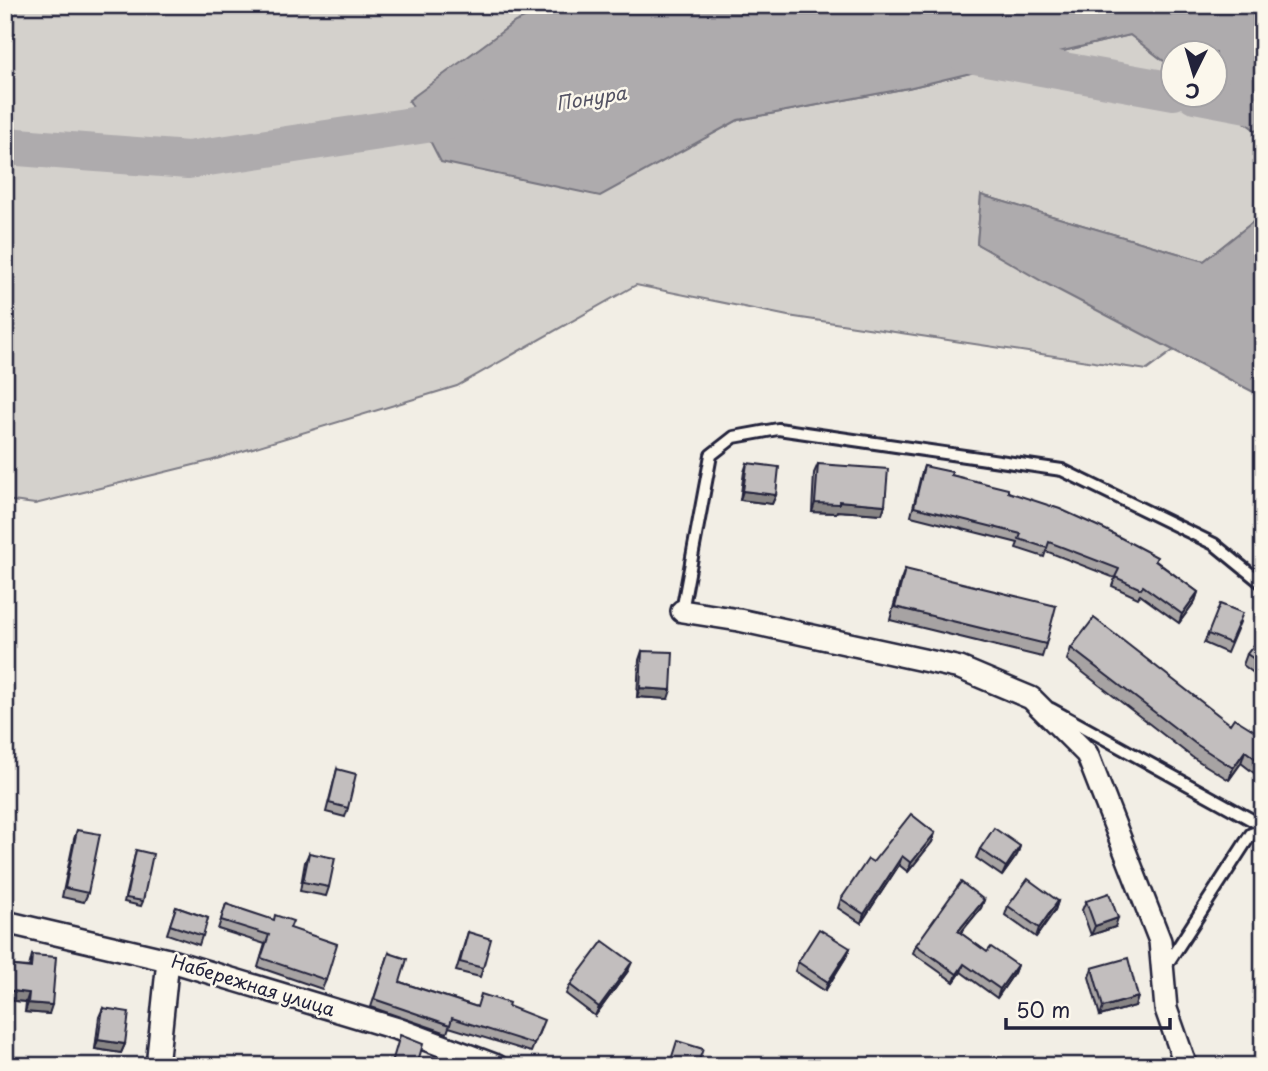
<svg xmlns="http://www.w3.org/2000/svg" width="1268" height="1071" viewBox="0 0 1268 1071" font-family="'Playpen Sans',sans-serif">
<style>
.green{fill:#d4d1cc;stroke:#7b7a84;stroke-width:2}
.water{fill:#aeabad;stroke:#76747f;stroke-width:2}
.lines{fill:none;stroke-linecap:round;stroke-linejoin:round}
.river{stroke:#aeabad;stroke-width:38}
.lane-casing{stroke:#22223b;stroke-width:16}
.street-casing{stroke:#22223b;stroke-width:26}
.lane{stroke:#fbf7ec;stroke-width:10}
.street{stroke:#fbf7ec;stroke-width:21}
.wall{fill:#a7a3a3;stroke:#22223b;stroke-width:2}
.shaded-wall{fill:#888585;stroke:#22223b;stroke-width:2}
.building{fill:#c2bebe;stroke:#22223b;stroke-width:2}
.labels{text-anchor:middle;stroke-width:5;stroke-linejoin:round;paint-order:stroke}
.street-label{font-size:18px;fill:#22223b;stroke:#fbf7ec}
.water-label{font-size:19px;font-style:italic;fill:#535263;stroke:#fbf7ec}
</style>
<rect width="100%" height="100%" fill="#f2eee5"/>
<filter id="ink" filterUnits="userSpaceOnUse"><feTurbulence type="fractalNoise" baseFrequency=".0143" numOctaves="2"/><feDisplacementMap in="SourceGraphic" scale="14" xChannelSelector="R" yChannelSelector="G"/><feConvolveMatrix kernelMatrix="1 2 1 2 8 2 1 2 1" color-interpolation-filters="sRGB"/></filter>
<g filter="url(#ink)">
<path class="green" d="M5,5H555L515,22L409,101L670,156L738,120L908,88L1130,35L1173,68L1174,94L1209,95L1263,136V214L1204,261L981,195L977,244L1174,350L1147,370L788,316L636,285L457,386L210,461L35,504L5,500Z"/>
<g class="water">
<path d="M555,5H1263V136L1209,95L1216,94V52H1174L1173,68L1130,35L908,88L738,120L600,196L441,162L409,100L515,22Z"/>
<path d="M981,195L1204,261L1263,214V397L1045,283L977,244Z"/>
</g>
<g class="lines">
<g class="river">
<path d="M964,53L1174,91"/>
<path d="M1195,94L1263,107"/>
<path d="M5,146L188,160L472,117"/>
</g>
<g class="lane-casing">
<g id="lane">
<path d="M682,611L711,455L734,437L778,429L1062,470L1214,544L1263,584"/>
<path d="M1051,709L1263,826"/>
<path d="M1164,969L1251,834L1263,830"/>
</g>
</g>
<g class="street-casing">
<g id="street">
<path d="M682,611L739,620L960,668L1031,698L1087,754L1160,941L1166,1009L1186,1066"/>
<path d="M5,922L168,960L398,1029L497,1066"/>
<path d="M157,1066L168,960"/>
</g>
</g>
<use href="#lane" class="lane"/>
<use href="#street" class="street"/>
</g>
<g class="wall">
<path d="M747,463L776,495L772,504L740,500L744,472Z"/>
<path d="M818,464L885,505L882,514L837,511L836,513L812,512L814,473Z"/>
<path d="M924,466L951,475L1008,492L1156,561L1198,592L1195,601L1179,623L1140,595L1138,598L1112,586L1115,578L1046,551L1044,557L1016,548L1018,543L911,516L921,475Z"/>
<path d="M905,569L1046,644L1042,657L890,620L900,582Z"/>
<path d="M1240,622L1227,653L1204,643L1208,634Z"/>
<path d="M1263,634V680L1243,665L1247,654Z"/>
<path d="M1071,648L1230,724L1263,736V780L1241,763L1229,780L1192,757L1067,660Z"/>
<path d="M642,651L668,699L637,697L639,660Z"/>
<path d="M337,769L348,808L345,817L326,812Z"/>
<path d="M77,830L88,893L84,902L62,897L74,839Z"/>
<path d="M935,833L932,842L908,872L899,865L861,923L838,908L841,899L873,862Z"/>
<path d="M1020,846L1017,855L1002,876L976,858L980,849Z"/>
<path d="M136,850L143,901L141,906L124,902Z"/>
<path d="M309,853L329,887L326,896L300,891L305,862Z"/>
<path d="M984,900L981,908L960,933L987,952L1017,965L1014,973L997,998L961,972L954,982L913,953L916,945Z"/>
<path d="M1058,901L1055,910L1036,937L1005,915L1008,906Z"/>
<path d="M1086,901L1115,927L1091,935L1082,910Z"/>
<path d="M226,904L290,928L326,980L322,989L258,967L265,944L218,929Z"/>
<path d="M176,907L208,918L199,945L167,934Z"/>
<path d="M468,932L483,968L480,977L456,971Z"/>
<path d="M850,948L846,957L825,991L795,971L798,962Z"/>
<path d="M389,953L400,982L477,1007L508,1006L541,1028L531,1052L449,1027L447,1033L371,1007Z"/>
<path d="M32,955L49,1014L25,1012L26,1002L5,1000V965L29,967Z"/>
<path d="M1092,968L1138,997L1135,1006L1100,1016L1089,977Z"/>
<path d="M628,971L595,1016L566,994L570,985Z"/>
<path d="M103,1008L125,1044L121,1053L95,1049L99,1017Z"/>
</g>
<g class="shaded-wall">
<path d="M743,491L776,495L772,504L740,500Z"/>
<path d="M839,501L885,505L882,514L837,511L836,513L812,512L815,503Z"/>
<path d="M1198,592L1195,601L1179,623L1182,614Z"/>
<path d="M640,688L671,690L668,699L637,697Z"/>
<path d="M1245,751L1241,763L1229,780L1233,768Z"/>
<path d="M935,833L932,842L908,872L911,863Z"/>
<path d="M1020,846L1017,855L1002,876L1006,867Z"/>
<path d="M902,856L899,865L861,923L864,914Z"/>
<path d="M984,900L981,908L955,940L958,931Z"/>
<path d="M1058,901L1055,910L1036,937L1039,928Z"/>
<path d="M1118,918L1115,927L1091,935L1095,926Z"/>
<path d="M850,948L846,957L825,991L828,982Z"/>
<path d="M632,962L628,971L595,1016L599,1007Z"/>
<path d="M964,964L961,972L954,982L957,974Z"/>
<path d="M1017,965L1014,973L997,998L1000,989Z"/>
<path d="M5,990L29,993L26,1002L5,1000Z"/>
<path d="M1138,997L1135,1006L1100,1016L1103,1007Z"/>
<path d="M28,1003L52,1005L49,1014L25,1012Z"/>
<path d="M98,1040L125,1044L121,1053L95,1049Z"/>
</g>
<g class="building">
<path d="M747,463L779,467L776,495L743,491Z"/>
<path d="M818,464L888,469L885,505L839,501V504L815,503Z"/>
<path d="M924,466L952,472L951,475L1008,489V492L1060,509L1106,530L1157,557L1155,561L1198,592L1182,614L1143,586L1141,589L1115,577L1119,569L1049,542L1047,548L1019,539L1021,534L914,507Z"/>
<path d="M905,569L1056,606L1046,644L895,607Z"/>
<path d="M1220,604L1243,613L1230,643L1208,634Z"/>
<path d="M1094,618L1230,724L1234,718L1263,736V764L1245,751L1233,768L1196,744L1071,648Z"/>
<path d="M1263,634V665L1247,654Z"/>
<path d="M642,651L673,652L671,690L640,688Z"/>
<path d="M337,769L356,774L348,808L329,803Z"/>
<path d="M911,814L935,833L911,863L902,856L864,914L841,899L868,859L873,862Z"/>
<path d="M994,828L1020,846L1006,867L980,849Z"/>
<path d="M77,830L100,834L88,893L65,888Z"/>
<path d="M136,850L153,854L143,901L126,898Z"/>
<path d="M309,853L335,858L329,887L303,882Z"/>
<path d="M1028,879L1058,901L1039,928L1008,906Z"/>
<path d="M961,882L984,900L958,931L987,952L991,947L1017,965L1000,989L964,964L957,974L916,945Z"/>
<path d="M1109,893L1118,918L1095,926L1086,901Z"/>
<path d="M226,904L274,920L275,915L293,921L290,928L337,944L326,980L261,958L269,935L221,920Z"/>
<path d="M176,907L208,918L203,936L170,925Z"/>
<path d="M819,929L850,948L828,982L798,962Z"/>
<path d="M468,932L491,939L483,968L460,962Z"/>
<path d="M603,941L632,962L599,1007L570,985Z"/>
<path d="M389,953L407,959L400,982L477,1007L481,994L509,1003L508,1006L544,1020L534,1044L452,1018L450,1025L374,999Z"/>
<path d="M32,955L56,957L52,1005L28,1003L29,993L5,990V965L31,968Z"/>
<path d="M1128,958L1138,997L1103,1007L1092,968Z"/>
<path d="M103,1008L129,1012L125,1044L98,1040Z"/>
<path d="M400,1035L423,1044L419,1058L444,1066H391Z"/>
<path d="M677,1041L703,1049L697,1066H669Z"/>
</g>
</g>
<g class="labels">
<g class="street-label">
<text transform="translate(253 986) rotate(17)" y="6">Набережная улица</text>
</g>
<g class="water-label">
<text transform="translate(591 98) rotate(-9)" y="7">Понура</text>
</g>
</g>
<rect width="1268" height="1071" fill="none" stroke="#fbf7ec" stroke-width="28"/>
<rect x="14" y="14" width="1240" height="1043" fill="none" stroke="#22223b" stroke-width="2.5" filter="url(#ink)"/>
<g transform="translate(1194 74) rotate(185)"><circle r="33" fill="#fbf7ec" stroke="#a4a2a5" stroke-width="2"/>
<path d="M0-5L12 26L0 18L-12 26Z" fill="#22223b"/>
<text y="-10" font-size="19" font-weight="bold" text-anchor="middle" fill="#22223b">С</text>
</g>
<path d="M1006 1018v10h164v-10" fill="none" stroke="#22223b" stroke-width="3.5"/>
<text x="1016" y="1018" font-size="21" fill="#22223b" stroke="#fbf7ec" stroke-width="5" paint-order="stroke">50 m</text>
</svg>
